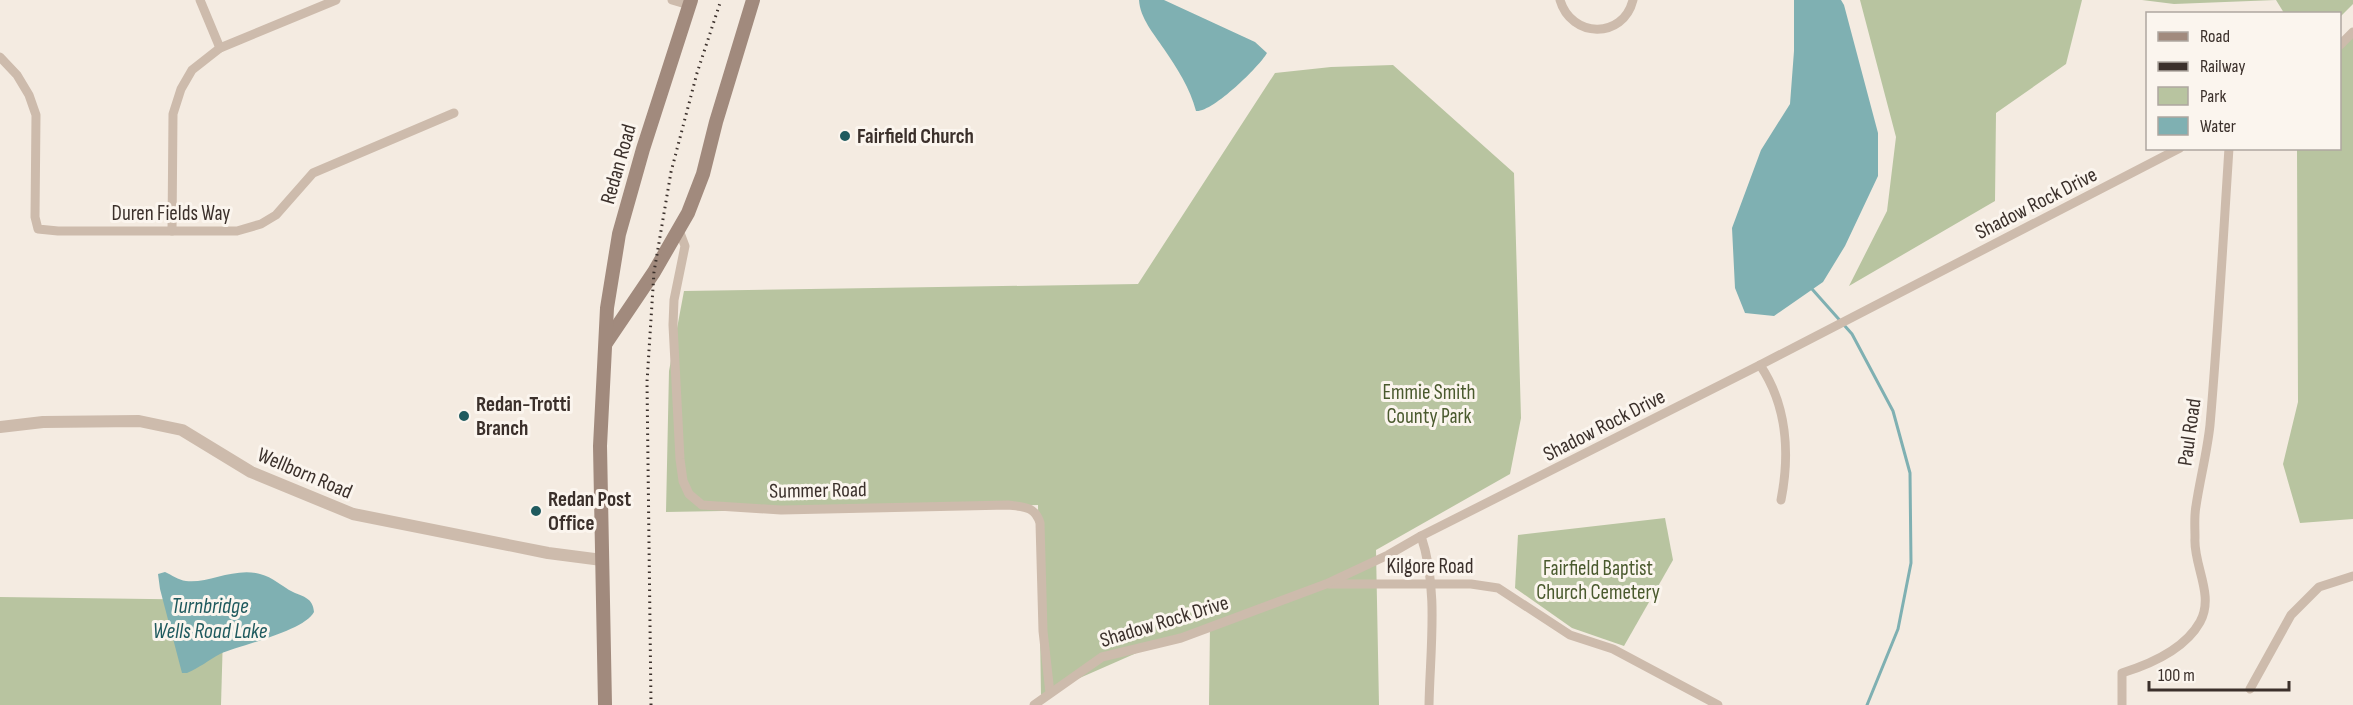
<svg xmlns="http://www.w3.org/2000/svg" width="2353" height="705" viewBox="0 0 2353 705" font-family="'Sofia Sans Condensed',sans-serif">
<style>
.green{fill:#b8c4a0}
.water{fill:#7fb0b2}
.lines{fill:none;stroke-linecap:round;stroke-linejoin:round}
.stream{stroke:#7fb0b2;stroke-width:3}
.minor{stroke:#cdbbac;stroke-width:9}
.tertiary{stroke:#cdbbac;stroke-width:12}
.secondary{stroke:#a18a7d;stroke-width:14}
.rail{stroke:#3b302b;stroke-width:3;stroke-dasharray:1.5 4.5;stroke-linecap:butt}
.poi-dot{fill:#1f5a5e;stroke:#fbf5ee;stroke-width:2}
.labels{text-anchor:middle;stroke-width:6;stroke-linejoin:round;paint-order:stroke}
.poi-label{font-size:21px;font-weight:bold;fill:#3b302b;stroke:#fbf5ee;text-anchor:start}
.street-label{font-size:21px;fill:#3b302b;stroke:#fbf5ee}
.park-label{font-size:21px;fill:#4a5a2e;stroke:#fbf5ee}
.water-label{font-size:22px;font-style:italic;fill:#1f5a5e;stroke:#fbf5ee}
</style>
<rect width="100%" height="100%" fill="#f4ebe1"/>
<g class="green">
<path d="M1860,0H2082L2066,64L1996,113L1995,201L1849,286L1887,211L1896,137Z"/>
<path d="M2142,0H2353V4L2340,17V14L2284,13L2276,0L2174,4Z"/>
<path d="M2353,30V519L2300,523L2283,464L2298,402L2297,149L2340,148V43Z"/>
<path d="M1393,65L1514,173L1521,418L1510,474L1376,550L1379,705H1209L1210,626L1157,644L1041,695L1038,505L666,512L669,371L684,291L1138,284L1275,73L1331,67Z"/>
<path d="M1665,518L1673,560L1624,646L1572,628L1515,588L1518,535Z"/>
<path d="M0,597L224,600L221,705H0Z"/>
</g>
<g class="water">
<path d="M1139,0H1164L1255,42L1267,53C1259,67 1212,113 1196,111C1190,88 1177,68 1164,49C1154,34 1140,18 1139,0Z"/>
<path d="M1794,0H1841L1844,5L1878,133V176L1845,246L1823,282L1774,316L1745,313L1735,288L1732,228L1761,150L1790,104L1794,51Z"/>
<path d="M165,572C172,575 178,580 186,581C208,584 234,567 260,574C273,577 281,586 293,592C304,597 313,598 314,612C304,631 241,645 220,654C209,660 199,668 187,673H182L160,589L158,574Z"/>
</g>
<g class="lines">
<path class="stream" d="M1812,289L1852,334L1893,411L1910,473L1911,563L1898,629L1867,705"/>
<g class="minor">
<path d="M200,0L220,48"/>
<path d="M672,0L689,5"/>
<path d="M1560,0C1571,38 1623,40 1633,0"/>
<path d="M2340,45L2353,32"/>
<path d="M0,57L17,75L29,95L36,115L35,217L38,229L58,231H237L261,224L276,215L313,173L454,113"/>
<path d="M679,230L685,246L674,300L673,325L680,459L683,481L689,494L702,505L781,510L1008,505C1024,507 1035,506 1040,523L1043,631L1050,693"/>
<path d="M172,231L173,114L181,89L192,70L220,48L336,0"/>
<path d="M1760,365C1787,405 1790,454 1781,500"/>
<path d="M1421,536C1439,589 1430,650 1429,705"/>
<path d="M1329,584H1471L1498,588L1570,635L1613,649L1718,705"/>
<path d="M2250,689L2291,615L2319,587L2353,576"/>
<path d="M1034,705L1102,657L1181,638L1326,584L1388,555L1421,536L1760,365L2180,148"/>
<path d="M2122,705V673C2151,664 2185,649 2200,622C2215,595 2193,565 2195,538C2195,527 2194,516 2196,506C2200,479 2207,453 2210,425C2218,333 2223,241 2229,148"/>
</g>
<path class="tertiary" d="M0,427L43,422L139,421L182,430L251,472L353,514L548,553L602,560"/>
<g class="secondary">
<path d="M606,343L654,272L688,213L703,174L716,122L753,0"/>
<path d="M605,705L600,446L607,308L619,234L643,149L691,0"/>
</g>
<path class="rail" d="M651,705L647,382L654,272L671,172L697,73L721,0"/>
</g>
<g class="poi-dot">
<circle cx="845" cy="136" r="6"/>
<circle cx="464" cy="416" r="6"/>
<circle cx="536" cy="511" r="6"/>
</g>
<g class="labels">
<g class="poi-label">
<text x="857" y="143">Fairfield Church</text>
<text x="476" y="411">Redan-Trotti<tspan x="476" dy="24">Branch</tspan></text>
<text x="548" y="506">Redan Post<tspan x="548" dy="24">Office</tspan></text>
</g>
<g class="street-label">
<text transform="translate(618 164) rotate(-74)" y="7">Redan Road</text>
<text transform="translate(2036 203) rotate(-27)" y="7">Shadow Rock Drive</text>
<text x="171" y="220">Duren Fields Way</text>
<text transform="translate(1604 425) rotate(-27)" y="7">Shadow Rock Drive</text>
<text transform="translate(2189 432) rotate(-82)" y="7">Paul Road</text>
<text transform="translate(305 473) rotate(23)" y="7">Wellborn Road</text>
<text transform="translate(818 490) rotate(-1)" y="7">Summer Road</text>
<text x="1430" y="573">Kilgore Road</text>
<text transform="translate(1164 621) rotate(-17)" y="7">Shadow Rock Drive</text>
</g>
<g class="park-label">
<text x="1429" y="399">Emmie Smith<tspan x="1429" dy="24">County Park</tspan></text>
<text x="1598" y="575">Fairfield Baptist<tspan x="1598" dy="24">Church Cemetery</tspan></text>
</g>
<g class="water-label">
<text x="210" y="613">Turnbridge<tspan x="210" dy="25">Wells Road Lake</tspan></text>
</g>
</g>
<rect x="2146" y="12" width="195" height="138" fill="#fbf5ee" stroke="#aea6a0" stroke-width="1.5"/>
<rect x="2158" y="32" width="30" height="9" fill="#a18a7d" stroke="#aea6a0" stroke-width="1.5"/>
<text x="2200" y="42" font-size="18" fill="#3b302b">Road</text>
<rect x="2158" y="62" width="30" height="9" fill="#3b302b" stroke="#aea6a0" stroke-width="1.5"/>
<text x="2200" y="72" font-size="18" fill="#3b302b">Railway</text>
<rect x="2158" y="87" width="30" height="18" fill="#b8c4a0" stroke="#aea6a0" stroke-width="1.5"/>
<text x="2200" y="102" font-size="18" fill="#3b302b">Park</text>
<rect x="2158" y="117" width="30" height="18" fill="#7fb0b2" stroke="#aea6a0" stroke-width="1.5"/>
<text x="2200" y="132" font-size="18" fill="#3b302b">Water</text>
<path d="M2149 681v9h140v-9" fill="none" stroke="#3b302b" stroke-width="3"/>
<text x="2158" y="681" font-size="18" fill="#3b302b" stroke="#fbf5ee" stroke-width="4.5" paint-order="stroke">100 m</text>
</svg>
